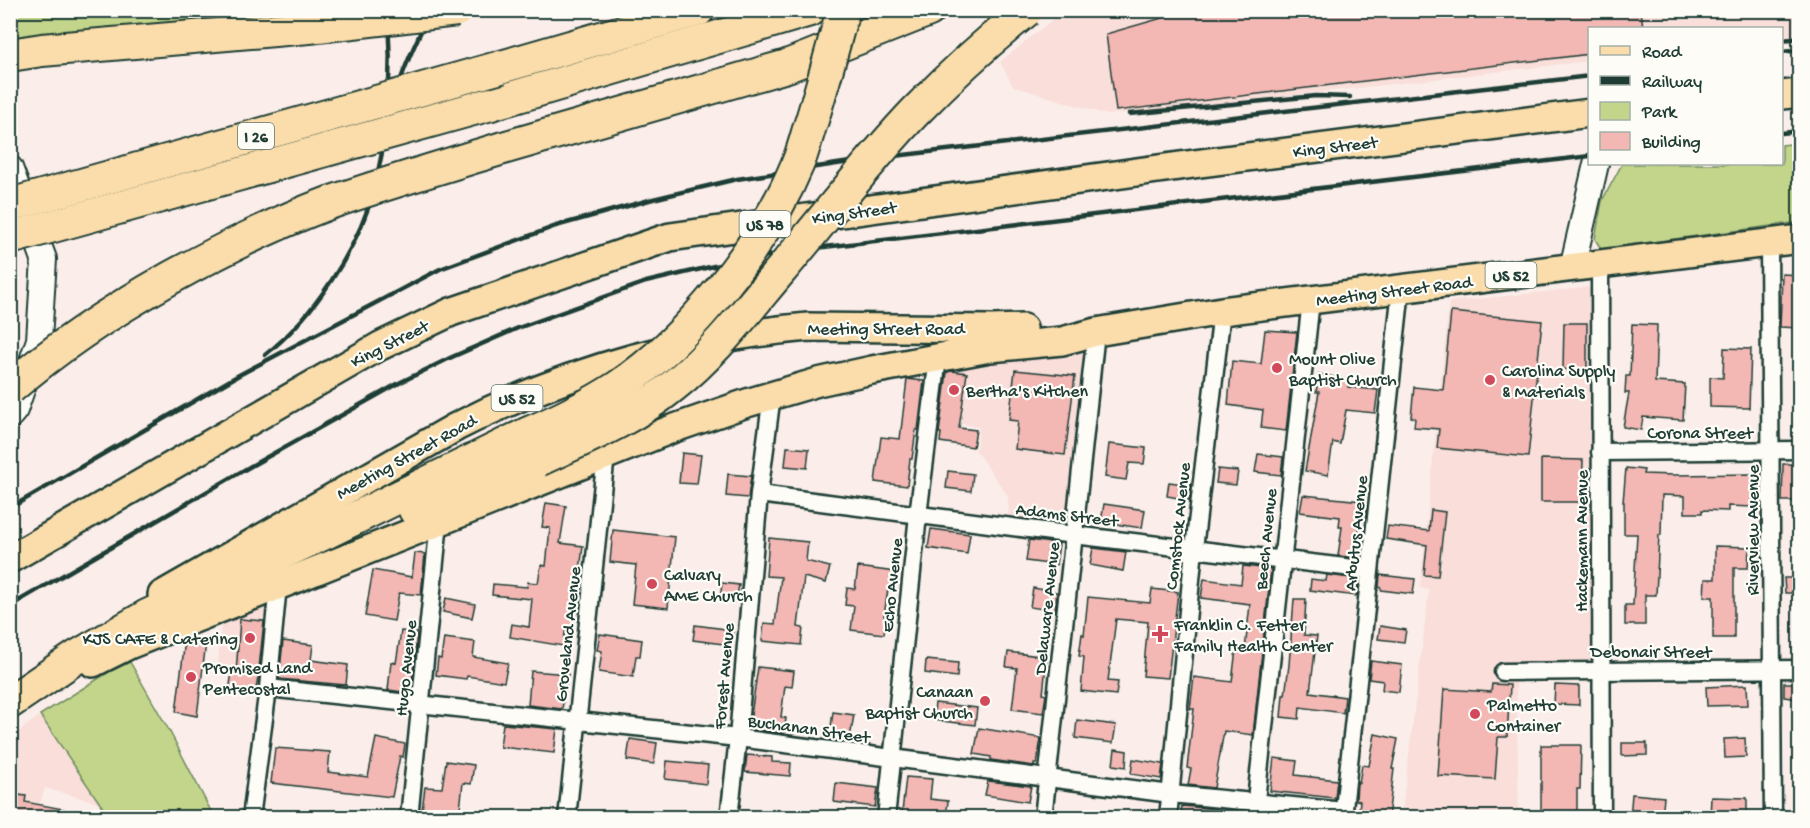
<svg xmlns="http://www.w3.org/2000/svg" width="1810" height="828" viewBox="0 0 1810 828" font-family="'Gochi Hand',sans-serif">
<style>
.built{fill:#f9deda}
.green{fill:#c2d58b;stroke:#708960;stroke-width:1.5}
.building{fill:#f3b7b4;stroke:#1f3d34;stroke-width:1.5}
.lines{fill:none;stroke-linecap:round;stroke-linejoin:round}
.street-casing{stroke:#1f3d34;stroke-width:21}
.secondary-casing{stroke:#1f3d34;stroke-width:28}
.primary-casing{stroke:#1f3d34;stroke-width:32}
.highway-casing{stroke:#1f3d34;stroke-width:36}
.street{stroke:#fdfcf7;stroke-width:16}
.secondary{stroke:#fdfcf7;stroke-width:24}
.primary{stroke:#faddab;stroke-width:27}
.highway{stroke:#faddab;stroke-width:32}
.rail{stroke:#1f3d34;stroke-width:4.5}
.highway-bridge-casing{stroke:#1f3d34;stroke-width:36;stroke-linecap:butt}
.highway-bridge{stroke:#faddab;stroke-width:32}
.poi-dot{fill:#d1495b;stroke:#fdfcf7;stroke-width:2}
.labels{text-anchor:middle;stroke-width:4.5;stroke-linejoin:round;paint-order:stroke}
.shield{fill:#fdfcf7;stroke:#62766e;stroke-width:1.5}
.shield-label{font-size:16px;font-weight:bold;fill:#1f3d34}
.street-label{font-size:18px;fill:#1f3d34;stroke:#fdfcf7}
.poi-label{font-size:18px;fill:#1f3d34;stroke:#fdfcf7;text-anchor:start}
</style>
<rect width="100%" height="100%" fill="#fbeeea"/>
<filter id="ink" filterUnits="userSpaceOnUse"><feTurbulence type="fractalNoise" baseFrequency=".0167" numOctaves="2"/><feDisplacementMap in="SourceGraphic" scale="12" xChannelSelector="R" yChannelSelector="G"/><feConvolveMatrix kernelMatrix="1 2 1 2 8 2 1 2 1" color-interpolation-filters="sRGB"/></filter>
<g filter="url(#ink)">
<g class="built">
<path d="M1063,11H1799V34L1782,36V28H1590L1589,61L1350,89L1107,115L1013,86L1000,62Z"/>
<path d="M1600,286L1601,671L1516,672L1519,817L1401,818L1429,590L1420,588L1449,302Z"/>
<path d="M1094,349L1074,535L1009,526L1008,496L976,451L979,427L931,418L937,371L1081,350Z"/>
<path d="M276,602L269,673L218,665L221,624Z"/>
<path d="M40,715L76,769L99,803L45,788L40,803L11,800V738Z"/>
</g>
<g class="green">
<path d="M11,11H416L11,55Z"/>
<path d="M1799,143V222L1601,249L1595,239L1602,201L1622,164H1782V145Z"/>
<path d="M130,662L170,732L214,817H109L40,715L109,672Z"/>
</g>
<g class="building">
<path d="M1190,10H1641L1643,28H1590V54L1116,111L1106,34Z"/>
<path d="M1782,274L1800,275V328L1780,327Z"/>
<path d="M1451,312L1542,321L1528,457L1437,448L1439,429L1414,427L1415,418L1411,417L1414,387L1443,390Z"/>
<path d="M1564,323H1587V370L1563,369Z"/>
<path d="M1632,324L1657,325L1655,382L1685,384L1683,420L1643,417L1641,430L1623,427L1629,393H1625L1626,376H1630Z"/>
<path d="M1265,330L1297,332L1286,431L1261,428L1263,410L1228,405L1232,361L1261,364Z"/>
<path d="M1724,348L1751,349L1749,408L1710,407V377L1723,378Z"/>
<path d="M1015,370L1075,376L1065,455L1015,449L1018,421L1009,420Z"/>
<path d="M952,371L967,373L959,428L976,430L973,447L940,442L941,433H939L947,372Z"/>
<path d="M1319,374L1349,380L1348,387L1378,390L1375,413L1346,410L1340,444L1333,442L1328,475L1305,471L1319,392H1316Z"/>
<path d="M907,379L924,381L918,430H916L912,459H910L907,486L875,482L881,437L900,439Z"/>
<path d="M1109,444L1146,448L1144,464L1129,463L1126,480L1105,477Z"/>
<path d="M787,447L809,449L807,468L785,466Z"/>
<path d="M682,453L701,455L697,484L679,483Z"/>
<path d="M1258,454L1283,457L1281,475L1255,472Z"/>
<path d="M1541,459L1583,460L1582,502H1541Z"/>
<path d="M1783,464H1800V501H1782Z"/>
<path d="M1626,468L1644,470L1643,474L1674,475L1754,474L1753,507L1728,506V511L1702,510V513H1685V496L1662,495L1661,535H1659L1656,595H1645V625H1625V605H1633L1637,534H1624V502H1623Z"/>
<path d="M1218,469L1238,471L1236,485L1216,483Z"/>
<path d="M948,471L973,474L971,491L946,488Z"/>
<path d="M728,474L751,476L748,498L726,496Z"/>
<path d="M1169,482L1191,485L1189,500L1167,496Z"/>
<path d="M1303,495L1362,501L1358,537L1362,538L1360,558L1338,556L1342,527H1339L1340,517L1300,512Z"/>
<path d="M546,503L566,506L560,543L583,546L573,628L566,627L563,646L510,637L512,624L529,627L532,599L492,595L493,584L527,587L528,582L538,583L541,565L546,566L550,528L542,527Z"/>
<path d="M1104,504L1145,510L1142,528L1101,522Z"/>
<path d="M1431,510L1445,512L1438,576L1424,575L1427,545L1386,539L1388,526L1429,531Z"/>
<path d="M931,529L970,534L967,554L928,548Z"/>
<path d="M613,530L675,537L668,608L632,604L636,565L610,562Z"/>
<path d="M769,538L808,542L806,561L830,567L826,583L804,577L798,627L803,628L801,645L762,641L764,623L775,624L781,577L766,576Z"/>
<path d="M1029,540L1059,544L1056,565L1026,561Z"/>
<path d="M1715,546L1749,547L1748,568H1734V638H1713V597H1704L1705,579H1715Z"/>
<path d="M1093,548L1126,552L1123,571L1090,565Z"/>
<path d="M415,553L425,554L421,595L399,593L394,621L365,616L373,570L412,577Z"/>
<path d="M1243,566L1271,569L1253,735L1224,731L1214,788L1188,785L1191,769L1187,768L1194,709H1190L1194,677L1232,682L1236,649L1245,650L1250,604L1201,598L1204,579L1241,584Z"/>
<path d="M858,567L895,572L893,590L888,589L884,616H886L884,634L851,630L854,606L845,605L847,588L855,589Z"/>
<path d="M1327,575L1359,579L1356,596L1310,590L1311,579L1326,581Z"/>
<path d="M1380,575L1415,579L1413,594L1381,590V588L1379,587Z"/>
<path d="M1784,578H1800V593H1785Z"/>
<path d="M722,583L739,585L736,602L720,600Z"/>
<path d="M1033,588L1057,592L1055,611L1030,607Z"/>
<path d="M1152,589L1178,592L1168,678L1143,676L1148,622L1116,619L1108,681L1118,682L1116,695L1081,691L1084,657L1079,656L1082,634L1084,635L1088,597L1150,603Z"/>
<path d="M446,598L475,604L472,618L443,612Z"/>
<path d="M1294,599H1306L1304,635L1317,636L1310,692L1345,697L1343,713L1300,707L1299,719L1281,717L1283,695H1285L1289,665Z"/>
<path d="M240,619L264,621L258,678L255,695L229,691L232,672L236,673Z"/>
<path d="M695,625L733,630L731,645L693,640Z"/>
<path d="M1380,626L1406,630L1404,642L1378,639Z"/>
<path d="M401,631L417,633L411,693L388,690L391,662L396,663Z"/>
<path d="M600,634L642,640L640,656H636L633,677L599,672L602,651L597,650Z"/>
<path d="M444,638L475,642L473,657L508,663L504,682L467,676L466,679L436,675L438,658L441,659Z"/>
<path d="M185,640L206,642L197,716L176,712Z"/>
<path d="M283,641L313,645L311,660L348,665L346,685L279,679Z"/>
<path d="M1008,652L1047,657L1043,694L1046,695L1043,713L1012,709L1017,668L1006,667Z"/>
<path d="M926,660L958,663L957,677L925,673Z"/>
<path d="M1371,661L1402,665L1399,692L1382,690L1383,681L1369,679Z"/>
<path d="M758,667L794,671L792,687L785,686L781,717L786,718L784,733L749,729Z"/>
<path d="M531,671L568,674L562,709L528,705Z"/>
<path d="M1784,683H1800V699L1784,697Z"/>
<path d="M1492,684L1510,685L1507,737H1498L1495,779L1438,776L1444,689L1491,692Z"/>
<path d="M1555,685L1579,686V705L1554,704Z"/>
<path d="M1747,685L1748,705L1707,706L1706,687Z"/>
<path d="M935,703L977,708L975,725L933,720Z"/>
<path d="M833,712L854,715L850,738L830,734Z"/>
<path d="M1077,720L1116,725L1113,743L1075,738Z"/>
<path d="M503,724L557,729L554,753L500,747Z"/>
<path d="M979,728L1041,738L1037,764H1034V766L991,760V757L974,754Z"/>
<path d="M1375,734L1398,739L1392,769H1394L1388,818H1358L1360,801L1356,800L1357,782L1359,783L1362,765L1369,766Z"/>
<path d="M376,738L405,744L403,757L400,756L392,797L271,783L275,748L330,752L328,772L368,777Z"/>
<path d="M1745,738L1746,757L1725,758L1724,739Z"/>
<path d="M630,739L657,743L654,764L627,760Z"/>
<path d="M1622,743H1647V755L1622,756Z"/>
<path d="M1541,745H1581L1580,789H1577V813H1566V818H1541Z"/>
<path d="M1115,749L1127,751L1126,767L1113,765Z"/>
<path d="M747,755L772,757V762L791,763L790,776L745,772Z"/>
<path d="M1274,758L1297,761L1295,775L1337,780L1335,798L1270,791Z"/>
<path d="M1133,759L1163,764L1161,779L1131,774Z"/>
<path d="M446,761L474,765L471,784L463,783L459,818H421L425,787L442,788Z"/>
<path d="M667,761L708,765L706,784L665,779Z"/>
<path d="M906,777L932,779L930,799L948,801L946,817L902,812Z"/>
<path d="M988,781L1031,786L1028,802L985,795Z"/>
<path d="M836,783L878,788L875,807L834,802Z"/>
<path d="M10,794L26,796L25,802L74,811V818H10Z"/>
<path d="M1632,794L1664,797L1662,818H1630Z"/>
<path d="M1711,797L1747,798V818H1710Z"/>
<path d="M1182,806L1216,809L1215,818L1180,816Z"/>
</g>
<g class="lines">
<g class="street-casing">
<g id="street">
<path d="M1769,243L1773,818"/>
<path d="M1600,264L1602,818"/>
<path d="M1600,452L1800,450"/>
<path d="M759,494L1074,535L1370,570"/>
<path d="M1503,672L1800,669"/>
<path d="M268,688L738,738L1171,794L1344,811"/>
<path d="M251,818L268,688L278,585"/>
<path d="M409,818L439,522"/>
<path d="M567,818L606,455"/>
<path d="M729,818L738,738L759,494L772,395"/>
<path d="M886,818L918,515L938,358"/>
<path d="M1043,818L1096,332"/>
<path d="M1168,818L1194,549L1222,311"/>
<path d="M1254,818L1311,300"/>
<path d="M1343,818L1401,289"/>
</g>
</g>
<g class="secondary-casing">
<g id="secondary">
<path d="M10,168L44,259L39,340L15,410L10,416"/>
<path d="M1572,268L1596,164"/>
</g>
</g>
<g class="primary-casing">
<g id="primary">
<path d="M1782,95L1800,93"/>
<path d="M10,559L380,346L451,312L670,237L1201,163L1590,113"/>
<path d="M162,595L456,427C565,371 686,338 808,327L992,329L1023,328"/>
<path d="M93,663L129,645L194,619L672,429L747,403L818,382L872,370L990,348L1062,341L1096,332L1222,311L1800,239"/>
</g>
</g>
<g class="highway-casing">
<g id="highway">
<path d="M501,67L698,10"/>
<path d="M491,104L810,10"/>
<path d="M503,148L787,66L929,10"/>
<path d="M415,510L538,460"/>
<path d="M10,702L78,656L147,616L327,532L529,433"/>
</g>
</g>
<use href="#street" class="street"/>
<use href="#secondary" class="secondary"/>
<use href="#primary" class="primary"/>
<use href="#highway" class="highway"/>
<g class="rail">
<path d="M386,10C391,43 391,70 387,103"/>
<path d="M1782,40L1800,38"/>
<path d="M1782,52L1800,50"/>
<path d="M1129,114L1316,96L1350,97"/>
<path d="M1782,133L1800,131"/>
<path d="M265,355C314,316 358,249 374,189C383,154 387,116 400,82C408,57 420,34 431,10"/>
<path d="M10,508L239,375L440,269L556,226L653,199L737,179L877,158L1590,76"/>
<path d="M10,606L251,466L401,382L452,357L518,328L646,282L714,266L799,250L1590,156"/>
</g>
<g class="highway-bridge-casing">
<g id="highway-bridge">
<path d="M10,55L42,50L309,27L457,10"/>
<path d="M10,205L501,67"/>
<path d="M10,238L491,104"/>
<path d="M10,388C60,344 115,309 172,277C223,249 275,223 329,203C386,183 445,166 503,148"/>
<path d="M529,433C560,420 589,406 618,387C690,339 765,243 798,163C804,149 807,134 812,120C823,84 833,47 843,10"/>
<path d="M538,460C585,438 633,419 673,386C714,354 747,310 781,270C826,217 868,161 916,111C951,75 988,41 1027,10"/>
</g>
</g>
<use href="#highway-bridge" class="highway-bridge"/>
</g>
</g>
<g class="poi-dot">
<circle cx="1277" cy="368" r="6"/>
<circle cx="1490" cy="380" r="6"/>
<circle cx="954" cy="390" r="6"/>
<circle cx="652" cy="584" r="6"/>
<path d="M1157 625h6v6h6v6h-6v6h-6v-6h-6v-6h6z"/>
<circle cx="250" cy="638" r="6"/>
<circle cx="191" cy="677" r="6"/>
<circle cx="985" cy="701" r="6"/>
<circle cx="1475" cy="714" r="6"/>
</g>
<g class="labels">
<g class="shield">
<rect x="238" y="123" width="36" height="26" rx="4.5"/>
<rect x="739.5" y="211" width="51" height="26" rx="4.5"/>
<rect x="1485.5" y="262" width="51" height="26" rx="4.5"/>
<rect x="491.5" y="385" width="51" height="26" rx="4.5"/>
</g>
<g class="shield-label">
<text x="256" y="142">I 26</text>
<text x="765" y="230">US 78</text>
<text x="1511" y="281">US 52</text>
<text x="517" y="404">US 52</text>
</g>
<g class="street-label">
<text transform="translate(1335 146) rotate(-7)" y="6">King Street</text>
<text transform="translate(854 212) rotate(-8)" y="6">King Street</text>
<text transform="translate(1394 290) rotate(-7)" y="6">Meeting Street Road</text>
<text x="886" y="334">Meeting Street Road</text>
<text transform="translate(389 343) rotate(-27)" y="6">King Street</text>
<text x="1700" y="438">Corona Street</text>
<text transform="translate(406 456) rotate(-29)" y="6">Meeting Street Road</text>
<text transform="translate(1067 514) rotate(7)" y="6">Adams Street</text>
<text transform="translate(1177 526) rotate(-84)" y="6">Comstock Avenue</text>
<text transform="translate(1752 530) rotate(-90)" y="6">Riverview Avenue</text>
<text transform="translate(1355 533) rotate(-84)" y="6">Arbutus Avenue</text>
<text transform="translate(1265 539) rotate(-84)" y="6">Beech Avenue</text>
<text transform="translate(1581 541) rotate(-90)" y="6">Hackemann Avenue</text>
<text transform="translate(891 585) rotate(-84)" y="6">Echo Avenue</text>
<text transform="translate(1046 608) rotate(-84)" y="6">Delaware Avenue</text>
<text transform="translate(567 634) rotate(-84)" y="6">Groveland Avenue</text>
<text x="1651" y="657">Debonair Street</text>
<text transform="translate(405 668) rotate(-84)" y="6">Hugo Avenue</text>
<text transform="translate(723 676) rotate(-85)" y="6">Forest Avenue</text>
<text transform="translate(809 728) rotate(8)" y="6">Buchanan Street</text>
</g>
<g class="poi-label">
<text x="1289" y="364">Mount Olive<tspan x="1289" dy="21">Baptist Church</tspan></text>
<text x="1502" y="376">Carolina Supply<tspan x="1502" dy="21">&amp; Materials</tspan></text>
<text x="966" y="396">Bertha's Kitchen</text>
<text x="664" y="580">Calvary<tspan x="664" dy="21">AME Church</tspan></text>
<text x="1174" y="630">Franklin C. Fetter<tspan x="1174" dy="21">Family Health Center</tspan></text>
<text x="238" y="644" text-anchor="end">KJS CAFE &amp; Catering</text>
<text x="203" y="673">Promised Land<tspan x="203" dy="21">Pentecostal</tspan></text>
<text x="973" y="697" text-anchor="end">Canaan<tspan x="973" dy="21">Baptist Church</tspan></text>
<text x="1487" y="710">Palmetto<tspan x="1487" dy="21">Container</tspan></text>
</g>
</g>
<rect width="1810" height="828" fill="none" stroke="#fdfcf7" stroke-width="36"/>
<rect x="18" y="18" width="1774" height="792" fill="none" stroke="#1f3d34" stroke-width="2" filter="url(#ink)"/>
<rect x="1588" y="27" width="195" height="138" fill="#fdfcf7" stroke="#a4b0a9" stroke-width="1.5"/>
<rect x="1600" y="46" width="30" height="9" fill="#faddab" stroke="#a4b0a9" stroke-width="1.5"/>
<text x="1642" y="57" font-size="18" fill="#1f3d34">Road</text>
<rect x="1600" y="76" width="30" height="9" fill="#1f3d34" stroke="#a4b0a9" stroke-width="1.5"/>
<text x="1642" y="87" font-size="18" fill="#1f3d34">Railway</text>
<rect x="1600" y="102" width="30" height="18" fill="#c2d58b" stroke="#a4b0a9" stroke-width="1.5"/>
<text x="1642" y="117" font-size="18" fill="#1f3d34">Park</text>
<rect x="1600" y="132" width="30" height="18" fill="#f3b7b4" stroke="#a4b0a9" stroke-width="1.5"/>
<text x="1642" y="147" font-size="18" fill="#1f3d34">Building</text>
</svg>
